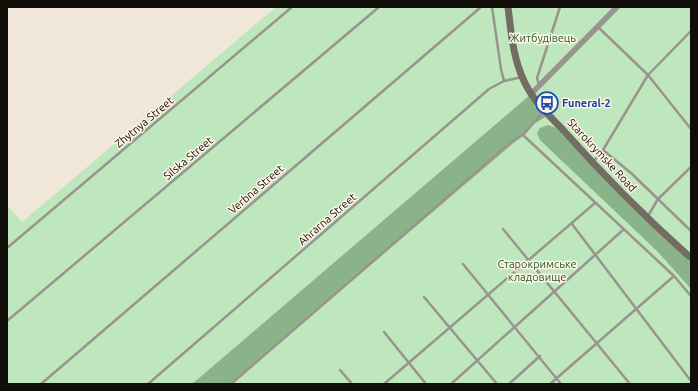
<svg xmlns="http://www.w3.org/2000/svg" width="698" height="391" viewBox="0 0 698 391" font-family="Ubuntu,sans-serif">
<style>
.green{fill:#bee7be}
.forest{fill:#8bb38a}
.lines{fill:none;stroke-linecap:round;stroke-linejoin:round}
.lane{stroke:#98948e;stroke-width:2.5}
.street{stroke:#98948e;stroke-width:5.5}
.secondary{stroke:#726c63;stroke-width:7}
.labels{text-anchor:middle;stroke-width:3;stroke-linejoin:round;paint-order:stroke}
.park-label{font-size:11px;fill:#235b26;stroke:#fff4e6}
.transit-label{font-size:11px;font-weight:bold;fill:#164399;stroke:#fff4e6;text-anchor:start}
.street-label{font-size:11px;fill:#110e09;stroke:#fff4e6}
</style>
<rect width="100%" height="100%" fill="#f1e7d9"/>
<path class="green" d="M276,7H691V384H231L531,94L192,384H7V205L22,222Z"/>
<g class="forest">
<path d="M531,94L549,115L530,126L523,135L231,384H192Z"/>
<path d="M548,125L556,128L691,263V289L658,252L540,140L537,133L540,128Z"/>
</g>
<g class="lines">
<g class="lane">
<path d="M492,7L501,69L504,81"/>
<path d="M598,27L648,75L691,129"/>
<path d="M539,84L537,78L560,7"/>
<path d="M523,135L674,276L691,296"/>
<path d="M603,150L631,173L691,231"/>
<path d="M594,161L603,150L648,75L691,31"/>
<path d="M648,216L658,199L691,167"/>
<path d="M572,224L691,381"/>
<path d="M503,229L630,384"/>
<path d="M7,248L292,7"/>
<path d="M463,264L561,384"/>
<path d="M424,297L497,384"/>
<path d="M7,321L379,7"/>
<path d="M384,332L426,384"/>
<path d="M340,370L352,384"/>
<path d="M41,384L481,7"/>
<path d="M148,384L489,89L504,81L522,77"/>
<path d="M231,384L511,142L523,135L544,111"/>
<path d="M384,384L595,203"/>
<path d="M451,384L623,230"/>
<path d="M509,384L540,356"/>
<path d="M550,384L674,276"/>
</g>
<path class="street" d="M531,94L617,7"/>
<path class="secondary" d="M508,7C511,32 513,58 524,81C533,101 549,115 564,131C604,176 646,218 691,258"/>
</g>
<defs>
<g id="bus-ring" transform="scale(1.15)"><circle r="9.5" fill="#fff4e6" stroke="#1a4fb4" stroke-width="1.5"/><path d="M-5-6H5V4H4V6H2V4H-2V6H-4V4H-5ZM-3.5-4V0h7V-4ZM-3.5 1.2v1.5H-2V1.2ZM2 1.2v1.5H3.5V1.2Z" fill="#1a4fb4"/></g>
</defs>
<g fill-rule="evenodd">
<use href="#bus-ring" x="547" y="103"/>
</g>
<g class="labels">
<g class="park-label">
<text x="543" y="42">Житбудівець</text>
<text x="537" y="268">Старокримське<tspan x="537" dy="13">кладовище</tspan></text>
</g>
<g class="transit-label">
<text x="562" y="107">Funeral-2</text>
</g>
<g class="street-label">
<text transform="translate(144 122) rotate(-40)" y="4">Zhytnya Street</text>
<text transform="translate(602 155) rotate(47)" y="4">Starokrymske Road</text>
<text transform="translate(188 158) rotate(-40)" y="4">Silska Street</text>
<text transform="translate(256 189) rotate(-41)" y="4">Verbna Street</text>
<text transform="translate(327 219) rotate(-41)" y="4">Ahrarna Street</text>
</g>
</g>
<rect width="698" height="391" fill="none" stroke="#110e09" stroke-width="16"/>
</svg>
